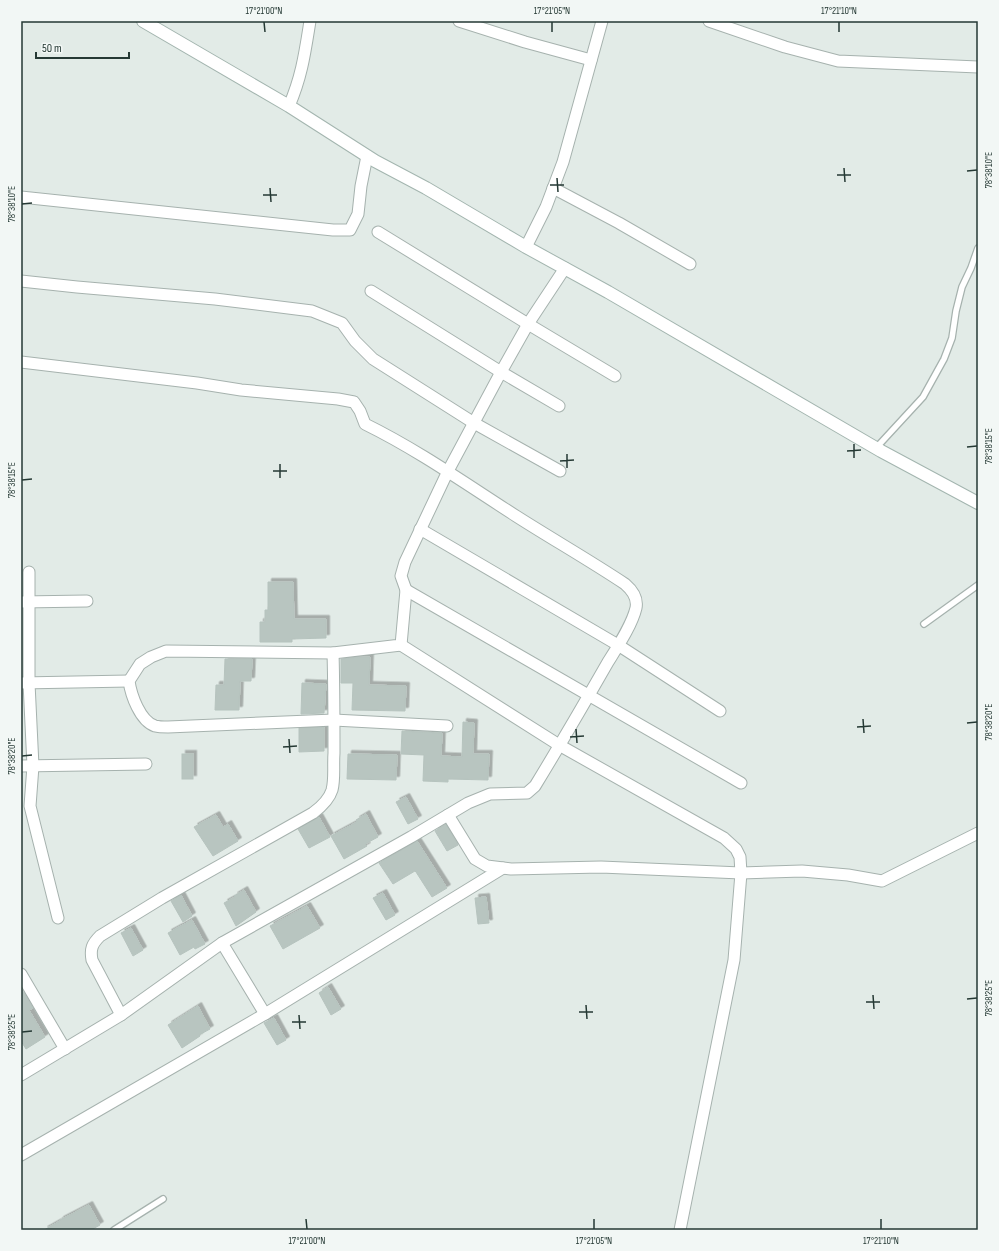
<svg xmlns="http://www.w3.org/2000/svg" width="999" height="1251" viewBox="0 0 999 1251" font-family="'Sofia Sans Condensed',sans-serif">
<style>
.building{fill:#b8c5c0;stroke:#b6c3be;filter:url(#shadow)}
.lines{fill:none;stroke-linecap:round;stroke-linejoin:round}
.lane-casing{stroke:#a6b2ae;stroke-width:8}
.street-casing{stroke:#a6b2ae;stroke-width:13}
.secondary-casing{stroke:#a3b5af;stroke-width:14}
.lane{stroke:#fff;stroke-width:5.5}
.street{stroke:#fff;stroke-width:11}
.secondary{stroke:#fff;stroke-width:12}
.ticks{fill:none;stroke:#253934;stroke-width:1.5}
.neatline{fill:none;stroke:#253934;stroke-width:1.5}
.ticks-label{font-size:10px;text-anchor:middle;fill:#253934}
</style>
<defs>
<filter id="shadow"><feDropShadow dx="3.5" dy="-3.5" stdDeviation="0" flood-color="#0004"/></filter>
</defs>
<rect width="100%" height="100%" fill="#e2ebe7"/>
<g class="building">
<path d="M268,582H293L294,619H326V638L292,639V642H260V622H265V610H268Z"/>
<path d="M359,657H370L369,685L406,686L405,711L352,710L353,683H341V659Z"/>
<path d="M225,659H252L251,681H240L239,710H215L216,685H224Z"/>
<path d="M302,683L326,684L324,713L301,714Z"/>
<path d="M463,722L474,723L473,754H489L488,780L448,779V782L423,781L424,755L401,754L402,731L442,733L441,756L462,757Z"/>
<path d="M324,727V751L299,752V728Z"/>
<rect x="182" y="754" width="11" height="25"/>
<path d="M348,754L397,755L396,780L347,779Z"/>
<path d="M406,797L418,819L408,824L396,802Z"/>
<path d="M366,814L378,837L365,844L367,846L344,859L331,836L357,822L356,820Z"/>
<path d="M216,815L223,827L228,824L238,841L213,856L194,827Z"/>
<path d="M319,817L330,837L309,848L298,829Z"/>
<path d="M446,824L458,845L447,851L435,831Z"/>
<path d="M417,841L447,888L432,897L416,872L415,871L393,884L379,863Z"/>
<path d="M244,890L256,912L236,926L224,903L235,897L234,896Z"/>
<path d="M383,893L395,915L386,920L373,898Z"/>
<path d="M181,895L192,916L183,922L171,901Z"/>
<path d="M486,897L489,923L478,924L475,898Z"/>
<path d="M307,906L320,928L283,949L270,926Z"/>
<path d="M192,920L205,944L195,949L194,947L180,955L168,933Z"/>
<path d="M131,928L143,950L133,956L121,933Z"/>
<path d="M328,987L341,1009L331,1015L319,993Z"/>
<path d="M21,988L33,1008L29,1010L45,1037L26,1049L21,1041Z"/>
<path d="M198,1006L210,1029L199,1035L200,1036L182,1048L168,1025Z"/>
<path d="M274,1018L286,1040L277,1045L264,1023Z"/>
<path d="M89,1205L100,1225L91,1230H44L60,1221V1220Z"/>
</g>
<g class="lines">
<g class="lane-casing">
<g id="lane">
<path d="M876,448L923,397L944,359L952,338L956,311L962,287L971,268L978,248"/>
<path d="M924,624L978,585"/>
<path d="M114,1230L163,1199"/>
</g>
</g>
<g class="street-casing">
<g id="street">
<path d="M459,21L525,42L591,60"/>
<path d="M709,21L785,47L838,61L978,67"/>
<path d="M289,106C302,76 305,52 310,21"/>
<path d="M553,188L619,223L690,264"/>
<path d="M21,197L333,230H350L358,214L361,186L367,156"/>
<path d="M378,232L528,324L615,376"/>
<path d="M526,247L546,207L563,162L602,21"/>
<path d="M21,281L77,287L215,299L312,311L342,323L355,341L373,359L474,423L560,471"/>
<path d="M371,291L501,372L559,406"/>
<path d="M21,362L197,383L241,390L338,399L354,402L360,411L365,424C418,450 466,484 516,516C552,539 589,560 625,584C632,590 638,598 636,608C632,625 618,646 608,662C584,704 560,745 535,786L527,793L490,794L468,803L411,837L222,943L121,1015L21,1075"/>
<path d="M420,529L618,645L720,711"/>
<path d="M29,572V683L33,766L30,806L58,918"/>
<path d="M406,590L741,783"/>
<path d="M21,602L87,601"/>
<path d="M401,645L559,745L724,838L736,849L740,857L741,873L734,960L680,1230"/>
<path d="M21,683L129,681"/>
<path d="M447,726L334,720L168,727C164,727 159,727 155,726C140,721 131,695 129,681L140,664L151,657L166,651L333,653L401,645L406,590L401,576L405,562L448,471L501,372L528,324L565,268"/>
<path d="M21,766L146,764"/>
<path d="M448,815L475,859L487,866L511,869L601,867L741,873L802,871L848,875L882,881L978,833"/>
<path d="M222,943L265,1014"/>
<path d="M21,974L65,1049"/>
<path d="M121,1015L92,960C90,949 92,944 100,936L162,898L313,813C321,807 329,800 332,790C335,779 333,765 334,753C334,720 334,686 333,653"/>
<path d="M21,1155L265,1014L503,868"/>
</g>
</g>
<g class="secondary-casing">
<path id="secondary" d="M143,21L289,106L375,161L426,188L526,247L608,292L881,451L978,503"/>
</g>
<use href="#lane" class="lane"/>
<use href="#street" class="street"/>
<use href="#secondary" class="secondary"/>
</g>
<path class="ticks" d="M264,22L265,32M552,22V32M839,22V32M844,168L845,182M967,171L977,170M837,175H851M557,178L558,192M550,185H564M270,188L271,202M263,195H277M22,204L32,203M854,444V458M967,447L977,446M847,451L861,450M567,454V468M560,461L574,460M280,464V478M273,471H287M22,480L32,479M863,719L864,733M967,723L977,722M857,727L871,726M576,729L577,743M570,737L584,736M289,739L290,753M283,747L297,746M22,756L32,755M873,995L874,1009M967,999L977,998M866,1002H880M586,1005L587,1019M579,1012H593M299,1015L300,1029M292,1022H306M22,1032L32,1031M306,1219L307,1229M594,1219V1229M881,1219V1229"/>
<rect width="999" height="1251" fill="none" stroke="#f2f7f5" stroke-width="44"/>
<path d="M36 52v6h93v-6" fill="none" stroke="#253934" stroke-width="2"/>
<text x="42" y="52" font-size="12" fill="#253934" stroke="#f2f7f5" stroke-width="3" paint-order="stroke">50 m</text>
<rect x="22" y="22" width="955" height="1207" class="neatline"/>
<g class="ticks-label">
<text x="264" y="14">17°21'00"N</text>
<text x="552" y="14">17°21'05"N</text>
<text x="839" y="14">17°21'10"N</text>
<text transform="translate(988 170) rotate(-90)" y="4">78°38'10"E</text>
<text transform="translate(11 204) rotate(-90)" y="4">78°38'10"E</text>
<text transform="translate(988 446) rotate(-90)" y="4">78°38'15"E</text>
<text transform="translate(11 480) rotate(-90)" y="4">78°38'15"E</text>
<text transform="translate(988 722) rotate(-90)" y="4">78°38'20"E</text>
<text transform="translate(11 756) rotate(-90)" y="4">78°38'20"E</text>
<text transform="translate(988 998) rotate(-90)" y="4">78°38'25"E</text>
<text transform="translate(11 1032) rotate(-90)" y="4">78°38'25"E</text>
<text x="307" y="1244">17°21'00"N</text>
<text x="594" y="1244">17°21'05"N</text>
<text x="881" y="1244">17°21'10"N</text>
</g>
</svg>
